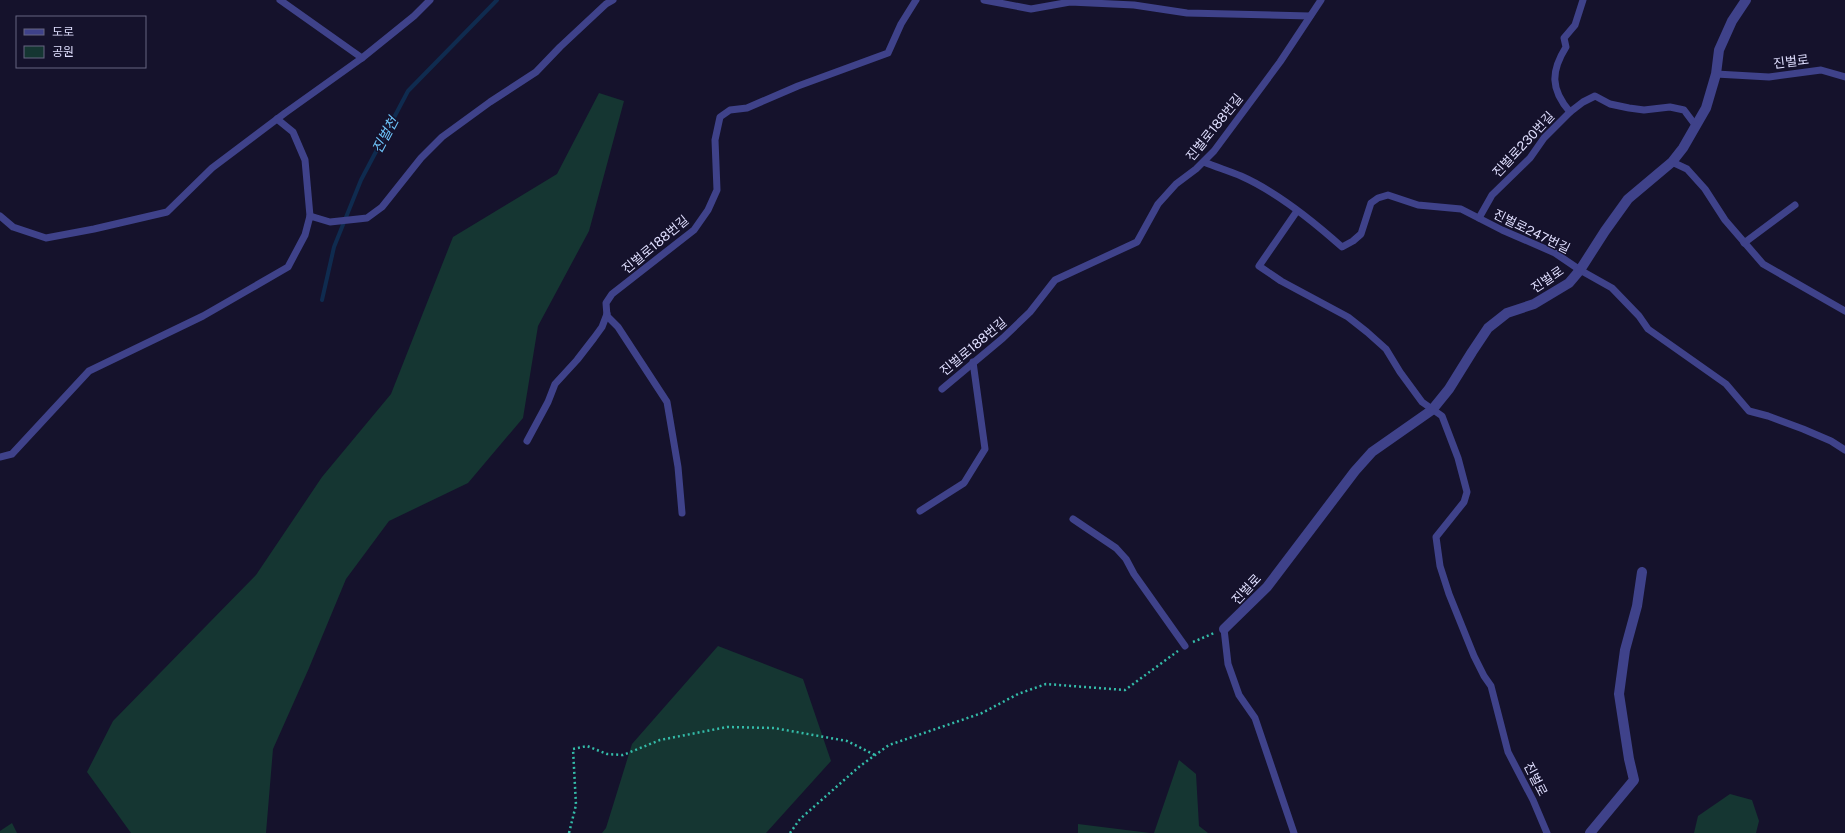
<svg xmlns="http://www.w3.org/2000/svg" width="1845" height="833" viewBox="0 0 1845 833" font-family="'Public Sans','Noto Sans KR',sans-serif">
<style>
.green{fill:#153632}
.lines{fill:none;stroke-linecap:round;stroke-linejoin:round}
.stream{stroke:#0f2b4f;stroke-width:4}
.path{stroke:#34bca9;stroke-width:2.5;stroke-dasharray:2 3;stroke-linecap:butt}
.lane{stroke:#3f428a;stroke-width:7}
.street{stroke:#3f428a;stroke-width:10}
.labels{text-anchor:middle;stroke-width:3;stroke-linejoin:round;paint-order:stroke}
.street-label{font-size:13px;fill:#dfdefe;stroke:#15122c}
.water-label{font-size:14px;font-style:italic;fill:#6fc6fc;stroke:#15122c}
</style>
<rect width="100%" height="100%" fill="#15122c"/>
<g class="green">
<path d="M599,93L624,101L589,231L538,326L523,418L468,483L389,521L346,579L309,668L273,749L266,833H131L87,772L113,721L256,575L322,477L391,394L453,237L557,174Z"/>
<path d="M718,646L803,679L831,761L766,833H602L606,828L632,744Z"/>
<path d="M1179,760L1196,774L1199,826L1208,833H1154Z"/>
<path d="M1730,794L1752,800L1759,821L1756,833H1694L1698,816Z"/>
<path d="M12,823L17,833H0V831Z"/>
<path d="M1078,824L1150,833H1078Z"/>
</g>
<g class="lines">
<path class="stream" d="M322,300L334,247L361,180L408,91L497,0"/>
<g class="path">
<path d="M1193,642L1214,633"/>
<path d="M569,833L576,805L573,749L587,746L607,754L623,755L660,740L727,727L774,728L847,741L875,755"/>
<path d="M790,833L800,819L860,766L889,745L982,713L1018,694L1046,684L1125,690L1178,651"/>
</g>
<g class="lane">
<path d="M280,0L362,58"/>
<path d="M984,0L1031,9L1070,2L1134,5L1187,13L1310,16"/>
<path d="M1716,74L1769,77L1821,70L1845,77"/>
<path d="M1570,112L1583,102L1595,96L1610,104L1629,108L1644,110L1670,107L1684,110L1696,126"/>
<path d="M277,119L293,132L305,160L310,216"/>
<path d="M1204,162C1216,167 1229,171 1241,176C1277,192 1313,221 1342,247L1353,241L1361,234L1371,203L1378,198L1388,195L1418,205L1461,209L1502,230L1555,253L1580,270L1612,288L1639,316L1648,329L1726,384L1749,411L1768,416L1803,429L1831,441L1845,450"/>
<path d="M1672,162L1687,169L1705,189L1725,220L1763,264L1845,311"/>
<path d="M1297,211L1259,266L1281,281L1348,317L1367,332L1386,349L1400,372L1422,402L1442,416L1458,458L1467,492L1464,502L1436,537L1440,566L1449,594L1474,656L1484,676L1491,686L1508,752L1533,800L1547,833"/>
<path d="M0,216L13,227L46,238L94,229L167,212L212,168L285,113L362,58L414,16L430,0"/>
<path d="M1479,218L1492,195L1530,158L1544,138L1570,112C1550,89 1551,71 1566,47L1564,38L1575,25L1583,0"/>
<path d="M1744,243L1795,205"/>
<path d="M942,389L1003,338L1030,312L1055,280L1137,242L1158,204L1176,184L1196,169L1214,151L1280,62L1321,0"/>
<path d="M527,441L548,402L555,384L577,360L594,338L602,327L607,314"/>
<path d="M0,457L12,454L89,371L203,316L288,267L305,235L310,216L330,222L358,219L367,218L382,207L421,158L442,137L490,102L536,72L560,47L606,4L613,0"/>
<path d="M920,511L964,483L985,449L973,362"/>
<path d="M682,513L678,467L667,402L618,327L607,316L606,303L612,294L694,230L708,210L717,190L715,140L720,117L730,110L747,108L798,86L888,53L901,24L916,0"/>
<path d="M1073,519L1116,548L1126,559L1134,574L1185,646"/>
<path d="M1224,629L1228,664L1239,695L1255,718L1294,833"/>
</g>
<g class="street">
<path d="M1224,629L1267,587L1355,471L1372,452L1432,410L1449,389L1472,352L1488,328L1507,313L1534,304L1569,283L1580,270L1605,231L1628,199L1672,162L1683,148L1706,108L1716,74L1719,50L1732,21L1746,0"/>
<path d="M1590,833L1634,780L1629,759L1619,694L1625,650L1637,606L1642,572"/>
</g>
</g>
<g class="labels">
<g class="street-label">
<text transform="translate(1791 61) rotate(-7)" y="5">진벌로</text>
<text transform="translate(1214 127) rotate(-51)" y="5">진벌로188번길</text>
<text transform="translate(1523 144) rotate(-47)" y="5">진벌로230번길</text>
<text transform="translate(1532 231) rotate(26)" y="5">진벌로247번길</text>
<text transform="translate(655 244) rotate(-40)" y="5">진벌로188번길</text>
<text transform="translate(1547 279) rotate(-34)" y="5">진벌로</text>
<text transform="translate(973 346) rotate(-40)" y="5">진벌로188번길</text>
<text transform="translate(1246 589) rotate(-47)" y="5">진벌로</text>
<text transform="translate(1536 779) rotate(63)" y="5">진벌로</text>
</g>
<g class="water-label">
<text transform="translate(385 135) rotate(-62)" y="5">진벌천</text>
</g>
</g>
<rect x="16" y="16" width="130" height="52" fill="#15122c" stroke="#666480"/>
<rect x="24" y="29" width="20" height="6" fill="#3f428a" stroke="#666480"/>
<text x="52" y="36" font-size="12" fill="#dfdefe">도로</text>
<rect x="24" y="46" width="20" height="12" fill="#153632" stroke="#666480"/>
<text x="52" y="56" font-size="12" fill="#dfdefe">공원</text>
</svg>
